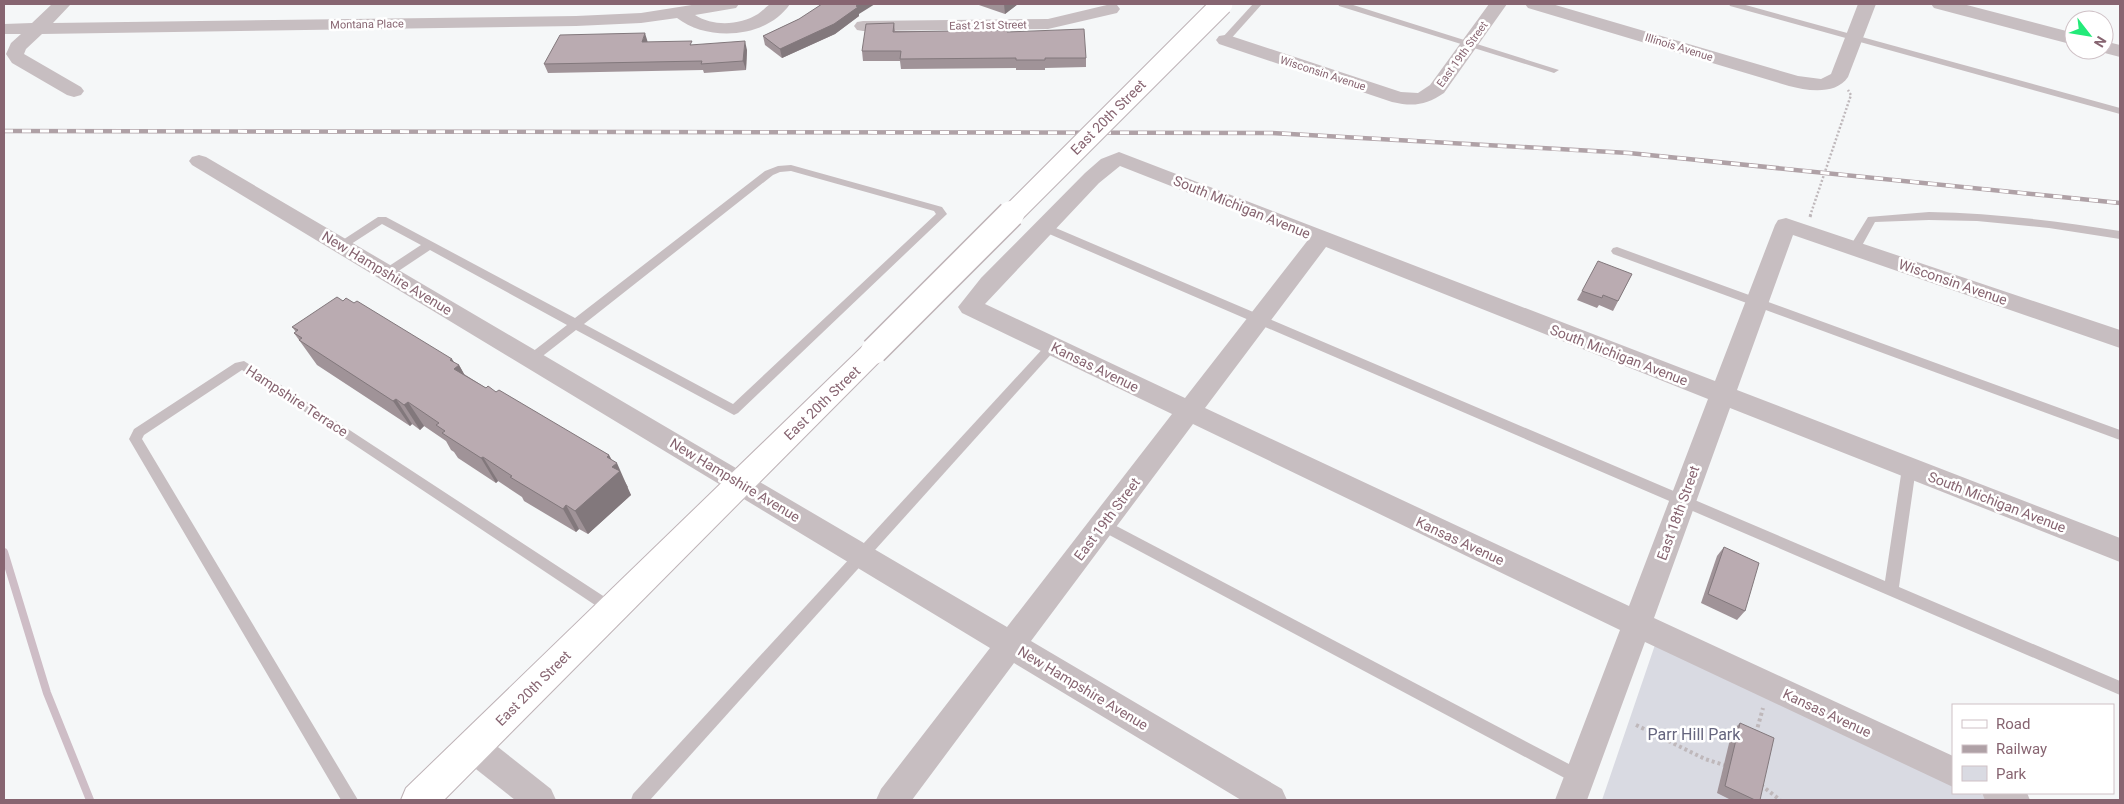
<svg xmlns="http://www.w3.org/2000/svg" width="2124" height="804" viewBox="0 0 2124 804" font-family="Roboto,sans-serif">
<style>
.green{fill:#d9dae2}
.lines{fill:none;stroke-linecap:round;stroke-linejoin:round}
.stream{stroke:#cebdc6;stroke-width:8}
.secondary-casing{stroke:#beb2b6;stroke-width:2}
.path-far2{stroke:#bfb8bb;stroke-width:2.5;stroke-dasharray:2 2;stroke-linecap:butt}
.path-far1{stroke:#bfb8bb;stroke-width:3;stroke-dasharray:2.5 2.5;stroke-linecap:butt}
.path{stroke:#bfb8bb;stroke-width:4;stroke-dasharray:3 3;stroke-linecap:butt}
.service{fill:#c7bec1;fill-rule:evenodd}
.minor{fill:#c7bec1;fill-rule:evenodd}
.tertiary{fill:#c7bec1;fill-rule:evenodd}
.secondary{fill:#fff;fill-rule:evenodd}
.rail-casing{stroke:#afa1a6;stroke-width:4.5}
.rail{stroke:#fff;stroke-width:3;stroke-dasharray:9;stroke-linecap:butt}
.secondary-bridge-far1-casing{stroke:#beb2b6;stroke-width:23;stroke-linecap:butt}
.secondary-bridge-casing{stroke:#beb2b6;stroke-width:29;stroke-linecap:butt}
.secondary-bridge-far1{stroke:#fff;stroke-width:21}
.secondary-bridge{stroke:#fff;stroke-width:26}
.wall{fill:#a09398}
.shaded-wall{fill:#82787c}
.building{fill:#baabb1;stroke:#82787c}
.labels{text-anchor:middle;stroke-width:5;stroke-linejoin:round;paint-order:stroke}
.far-street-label{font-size:11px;fill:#876571;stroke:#fff}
.street-label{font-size:14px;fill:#876571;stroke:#fff}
.near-park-label{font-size:16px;fill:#65657e;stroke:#fff}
</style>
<rect width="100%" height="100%" fill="#f5f7f8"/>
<path class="green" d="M1656,642L1953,781V793H1978L1994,800H1602Z"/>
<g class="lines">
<path class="stream" d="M4,552L47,693L90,800"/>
<g class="secondary-casing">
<path id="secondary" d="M874,341L883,344L887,351L883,358L444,800H401L406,788L865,344Z"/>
</g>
<path class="path-far2" d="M1810,216L1851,95L1848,90"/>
<path class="path-far1" d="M1810,217L1811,214"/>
<g class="path">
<path d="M1636,725L1705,759L1724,765"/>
<path d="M1756,733L1763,708"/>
<path d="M1761,785L1780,800"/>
</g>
<g class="service">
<path d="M1253,4H1262L1228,42H1222V38Z"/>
<path d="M1338,4H1350L1559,70L1554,73L1551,72L1339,6Z"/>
<path d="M1729,4H1742L2120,108V114L1730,6Z"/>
<path d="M791,165L942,207L947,214L738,413L734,415L576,330L535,362H527L525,359L527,356L567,325L430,250L391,276H383L381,273L383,270L421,245L382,224L345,248L341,249L335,245L378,217H386L575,318L765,171L778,166ZM791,171L934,211L936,214L733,404L584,324L773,175L780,172Z"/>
<path d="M1929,212C1993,213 2057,221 2120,231V239L2049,228L1977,221L1929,220L1875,222L1859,251L1855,252L1849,248L1868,217Z"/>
<path d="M1044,223L1885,581L1902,468L1904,464L1909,463L1914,464L1916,468L1899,587L2120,681V695L1040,230L1039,227Z"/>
<path d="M1617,247L2120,430V440L1613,254L1611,251L1613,248Z"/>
<path d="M1051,343L1055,344L1057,347L1055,350L650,800H631L633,794L1047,344Z"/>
<path d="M244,361L617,605L619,609L617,613L612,615L607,613L242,370L144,435L142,439L358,800H341L129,439L134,429L235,363Z"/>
<path d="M1103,519L1586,773L1588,778L1586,783L1580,786L1574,783L1098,529L1096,525L1098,521Z"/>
</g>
<g class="minor">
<path d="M52,4H71L53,23L576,16L641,13L698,4H739L736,8L695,15C714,27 740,25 758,14C763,11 766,6 771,4C775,2 785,4 790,4C766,39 708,42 677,18L641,23L576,26L42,34L26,49L24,54L81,87L84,91L81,95L74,97L67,95L12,63L6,54L11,43L21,34H4V24L32,23Z"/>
<path d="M1111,4L1117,5L1120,9L1117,13L1048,29L863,31L857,30L854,26L857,22L863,21L1048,19Z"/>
<path d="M1489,4H1507L1444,93C1426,105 1414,107 1392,102L1219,44L1216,40L1219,36L1225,35L1231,36L1401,92L1418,93L1430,85Z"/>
<path d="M1525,4H1552L1798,76L1821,79L1831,74L1858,4H1876L1848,77C1836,95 1808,91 1789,86L1528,8Z"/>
<path d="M1119,152L1715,381L1775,225L1778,220L1786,218L2120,330V348L1793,235L1737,390L2120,538V562L1730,408L1654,618L1953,756V787L1645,642L1587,800H1555L1620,630L1193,424L1031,641L1282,789L1287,800H1241L1014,663L912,800H876L881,789L990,648L192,165L189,161L192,157L199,155L206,157L1007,627L1172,414L962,313L958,307L981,278L1085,173L1101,159ZM1120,166L1308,240L1185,398L985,304L1099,183ZM1326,247L1708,399L1629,606L1205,408Z"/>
<path d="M473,732L484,736L551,789L556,800H515L462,758L457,747L462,736Z"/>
<path d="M1982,793H2027L2030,800H1985Z"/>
</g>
<g class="tertiary">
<path d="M1931,4H1963L2074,33V45L1934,8Z"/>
<path d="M2104,41L2120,45V57L2097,51L2096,50H2104Z"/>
</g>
<use href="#secondary" class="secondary"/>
<g class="rail-casing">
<path id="rail" d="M4,131L1272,133L1629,153L2120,203"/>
</g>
<use href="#rail" class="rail"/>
<g class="secondary-bridge-far1-casing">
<path id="secondary-bridge-far1" d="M1010,216L1222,4"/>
</g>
<g class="secondary-bridge-casing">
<path id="secondary-bridge" d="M874,351L1011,214"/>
</g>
<use href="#secondary-bridge-far1" class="secondary-bridge-far1"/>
<use href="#secondary-bridge" class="secondary-bridge"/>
</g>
<g class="wall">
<path d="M976,4H1018L1005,14Z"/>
<path d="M859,14V16L835,34L782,58L765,45L763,36L799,19Z"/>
<path d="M894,23L895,31L1007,32L1086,58V67L1045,68V70H1016V68L901,69L900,61H863L862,51Z"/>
<path d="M648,42L693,45L747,50L746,70L704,73L703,70L548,73L544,64Z"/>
<path d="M1632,274L1613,311L1599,305L1597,308L1577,300L1582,291Z"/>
<path d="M292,327L455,363L459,365L464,374L486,388L496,392L609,455L628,487L627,488L631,495L588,534L579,529L576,532L524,501L522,497L498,481L496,483L458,458L454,452L451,450L446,441L424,426L420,430L412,424L410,426L317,365L294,333L296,332Z"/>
<path d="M1724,547L1745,611L1737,620L1701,603L1717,556Z"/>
<path d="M1740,723L1760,800H1731L1717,793L1732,731Z"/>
</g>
<g class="shaded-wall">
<path d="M859,4H875L859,14V16L835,34L782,58L780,49Z"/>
<path d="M1004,4H1018L1005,14Z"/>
<path d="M645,33L648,43L642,42Z"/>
<path d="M745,41L747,50L746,70L743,61Z"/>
<path d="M452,359L457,367L459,365L473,390L469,394L450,360Z"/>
<path d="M396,399L412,424L410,426L393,401Z"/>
<path d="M408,402L424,426L420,430L404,405Z"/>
<path d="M609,455L614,465L617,463L631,495L588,534L575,511L607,457Z"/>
<path d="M483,457L498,481L496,483L481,458Z"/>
<path d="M566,505L579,529L576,532L563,509Z"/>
</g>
<g class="building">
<path d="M822,4H859L856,6L858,7L834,24L780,49L763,36L799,19Z"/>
<path d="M894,23L893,32L1007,30V32L1084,29L1086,58H1045V60H1016V58L900,59L901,51H862L866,24Z"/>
<path d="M645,33L642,42L692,41L690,45L745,41L743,61L701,64L702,61L544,64L560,35Z"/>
<path d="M1598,261L1632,274L1618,301L1603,295L1602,298L1582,291Z"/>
<path d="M337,297L343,301L346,298L354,303L357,301L452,359L450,360L459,365L454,369L486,388L488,386L496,392L499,390L609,455L607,457L617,463L612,467L620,471L575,511L566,505L563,509L510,477L512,476L483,457L481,458L442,433L445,431L436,425L439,423L408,402L404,405L396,399L393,401L299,340L302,338L294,333L298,330L292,327Z"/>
<path d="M1724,547L1759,563L1745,611L1708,594Z"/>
<path d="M1740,723L1774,738L1760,800H1755L1725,786Z"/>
</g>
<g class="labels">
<g class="far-street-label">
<text transform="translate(367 24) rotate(-1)" y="4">Montana Place</text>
<text transform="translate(988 25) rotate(-1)" y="4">East 21st Street</text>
<text transform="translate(1679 47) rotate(17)" y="4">Illinois Avenue</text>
<text transform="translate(1462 54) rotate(-54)" y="4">East 19th Street</text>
<text transform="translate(1323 73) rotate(18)" y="4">Wisconsin Avenue</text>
</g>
<g class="street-label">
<text transform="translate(1108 117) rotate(-45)" y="5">East 20th Street</text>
<text transform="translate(1242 207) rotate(22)" y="5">South Michigan Avenue</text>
<text transform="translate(387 273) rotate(31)" y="5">New Hampshire Avenue</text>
<text transform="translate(1953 282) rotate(19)" y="5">Wisconsin Avenue</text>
<text transform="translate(1619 355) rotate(21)" y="5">South Michigan Avenue</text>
<text transform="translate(1095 367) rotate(26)" y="5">Kansas Avenue</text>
<text transform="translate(297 401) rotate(33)" y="5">Hampshire Terrace</text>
<text transform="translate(822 403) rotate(-44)" y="5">East 20th Street</text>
<text transform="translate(735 480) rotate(31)" y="5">New Hampshire Avenue</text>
<text transform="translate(1997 502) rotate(21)" y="5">South Michigan Avenue</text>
<text transform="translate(1678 513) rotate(-70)" y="5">East 18th Street</text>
<text transform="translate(1107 519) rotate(-53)" y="5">East 19th Street</text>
<text transform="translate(1460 541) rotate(25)" y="5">Kansas Avenue</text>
<text transform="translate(533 688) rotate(-45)" y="5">East 20th Street</text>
<text transform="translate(1083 688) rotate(31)" y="5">New Hampshire Avenue</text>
<text transform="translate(1827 713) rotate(25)" y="5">Kansas Avenue</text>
</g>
<g class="near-park-label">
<text x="1694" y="740">Parr Hill Park</text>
</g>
</g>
<rect width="2124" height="804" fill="none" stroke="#876571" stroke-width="10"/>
<rect x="1952" y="704" width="162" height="90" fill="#ffffff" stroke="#cfc1c6"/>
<rect x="1962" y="720" width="25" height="8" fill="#ffffff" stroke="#cfc1c6"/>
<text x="1996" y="729" font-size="15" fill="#876571">Road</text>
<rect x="1962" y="745" width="25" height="8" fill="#afa1a6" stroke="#cfc1c6"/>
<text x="1996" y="754" font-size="15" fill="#876571">Railway</text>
<rect x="1962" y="766" width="25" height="15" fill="#d9dae2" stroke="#cfc1c6"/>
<text x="1996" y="779" font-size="15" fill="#876571">Park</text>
<g transform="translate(2089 35) rotate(121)"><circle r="24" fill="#ffffff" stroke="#cfc1c6"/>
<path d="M0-4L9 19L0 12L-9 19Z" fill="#23ea79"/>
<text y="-8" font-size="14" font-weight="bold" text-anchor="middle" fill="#876571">N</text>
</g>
</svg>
